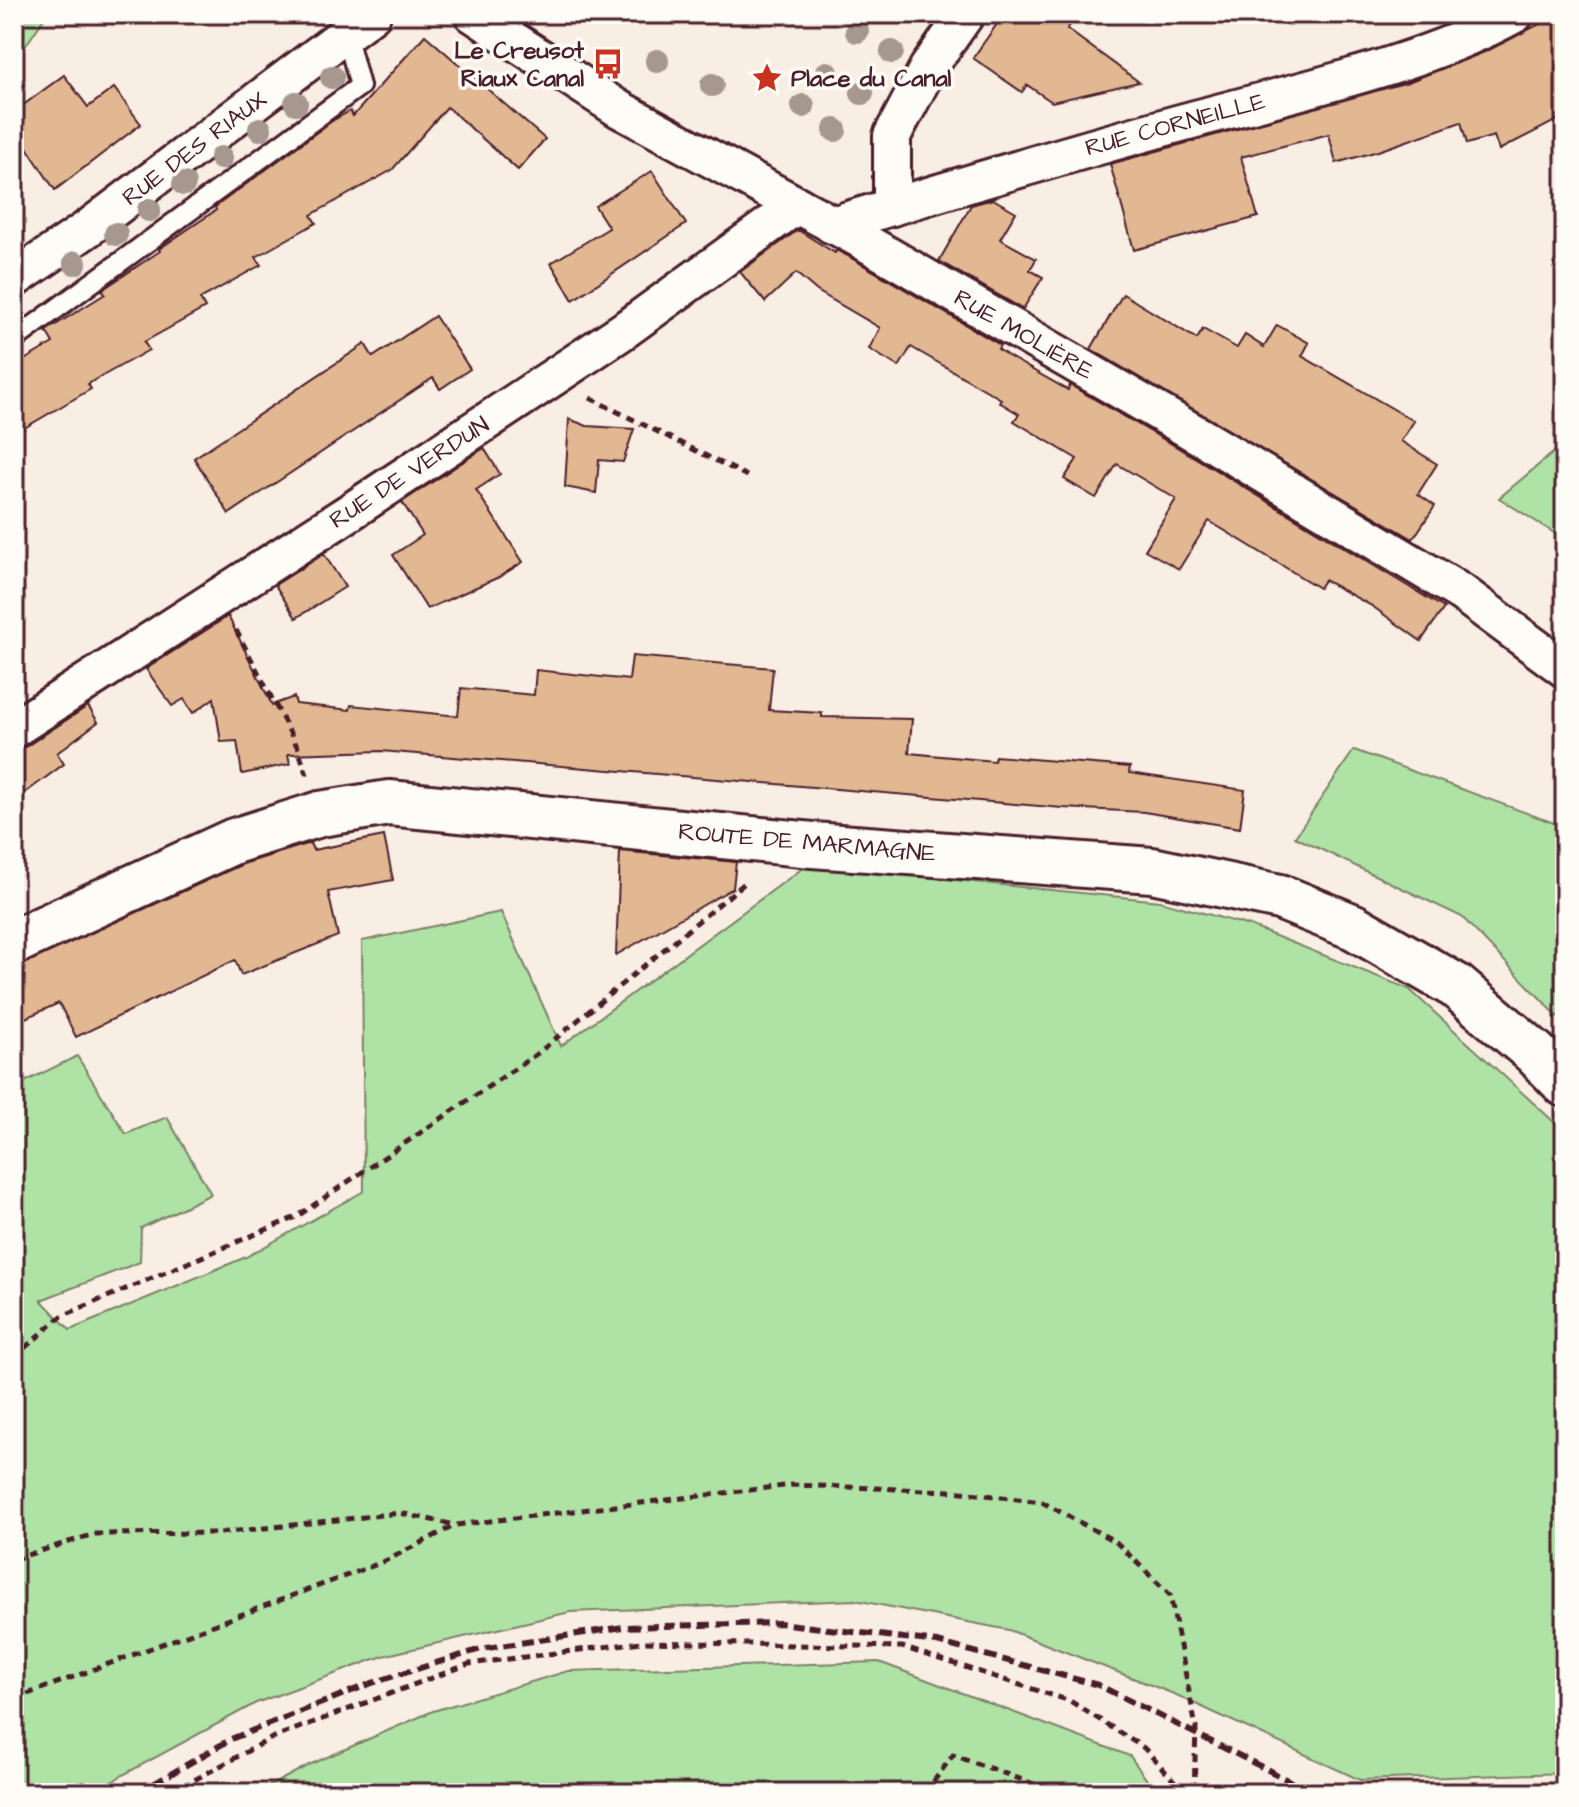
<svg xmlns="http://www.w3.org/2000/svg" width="1579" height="1807" viewBox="0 0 1579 1807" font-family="'Architects Daughter',sans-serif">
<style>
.green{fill:#aee3a5;stroke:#7c8168;stroke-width:2}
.building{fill:#e2b893;stroke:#4a1f2b;stroke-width:2}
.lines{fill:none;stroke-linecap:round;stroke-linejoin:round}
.service-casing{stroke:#4a1f2b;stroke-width:24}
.minor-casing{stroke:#4a1f2b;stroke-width:42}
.tertiary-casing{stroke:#4a1f2b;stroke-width:50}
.path{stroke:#4a1f2b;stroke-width:5;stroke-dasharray:8 6;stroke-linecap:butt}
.service{stroke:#fdfcf7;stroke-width:18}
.minor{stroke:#fdfcf7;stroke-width:36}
.tertiary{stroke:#fdfcf7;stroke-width:44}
.rail{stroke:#4a1f2b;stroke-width:6;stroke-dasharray:12 6;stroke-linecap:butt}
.tree{fill:#a6978f}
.labels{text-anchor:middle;stroke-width:7;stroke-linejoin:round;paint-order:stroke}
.poi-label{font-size:24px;font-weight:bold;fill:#4a1f2b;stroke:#fdfcf7;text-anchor:end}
.street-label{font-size:24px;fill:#4a1f2b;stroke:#fdfcf7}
</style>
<rect width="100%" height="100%" fill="#f8eee3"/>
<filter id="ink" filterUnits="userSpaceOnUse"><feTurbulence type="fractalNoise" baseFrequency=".0125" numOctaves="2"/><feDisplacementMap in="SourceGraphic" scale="16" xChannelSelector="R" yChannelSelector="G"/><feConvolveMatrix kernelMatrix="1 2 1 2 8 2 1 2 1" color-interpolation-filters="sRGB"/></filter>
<g filter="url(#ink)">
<g class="green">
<path d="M14,14H47L14,63Z"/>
<path d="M1565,443V540L1499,498Z"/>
<path d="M1354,750L1565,827V1024L1462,917L1295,837Z"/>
<path d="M807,865L1160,901L1250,926L1409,989L1565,1132V1773L1360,1780L1174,1694L1009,1630L855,1600L570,1612L383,1656L256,1703L119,1777L98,1793H14V1087L77,1056L126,1134L167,1117L211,1194L141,1228L140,1262L41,1300L70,1330L246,1257L364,1191L362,941L501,912L561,1046Z"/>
<path d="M879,1662L1130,1756L1156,1793H256L309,1765L433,1711L568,1671Z"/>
</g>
<g class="building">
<path d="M1004,14H1078L1067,29L1139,82L1052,102L1027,85L1022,92L973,58Z"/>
<path d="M1559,14H1565V116L1499,150L1494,136L1467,144L1461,122L1378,151L1336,163L1329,134L1241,157L1258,217L1134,250L1110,164L1408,82L1487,51Z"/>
<path d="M425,35L545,139L518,170L447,107L392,170L311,215L316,223L256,257L261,265L200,299L205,308L144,342L149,350L88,384L91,389L14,434V366L53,343L46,331L105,294L102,290L160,251L159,249L216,210L215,207L332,121L350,111L353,116Z"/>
<path d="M64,75L88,107L114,88L141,124L55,190L14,128V112Z"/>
<path d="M652,171L686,224L573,300L551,263L609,228L595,206Z"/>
<path d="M993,199L1016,212L1000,239L1036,259L1030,270L1043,277L1023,309L939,261L971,205Z"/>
<path d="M798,230L835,253L836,250L846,255L1000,345L998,349L1008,356L1068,390L1070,385L1194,457L1444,608L1421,641L1372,606L1324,580L1319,588L1209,521L1179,569L1145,550L1176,499L1117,464L1096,498L1064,479L1077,459L1014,421L1019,414L999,402L1001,399L911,347L899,367L869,349L880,328L817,291L796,273L765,302L740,272Z"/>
<path d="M1123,294L1197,339L1203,329L1237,348L1245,335L1264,347L1277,325L1309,343L1302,356L1414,421L1401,441L1437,464L1418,494L1435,506L1413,539L1091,349Z"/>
<path d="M435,316L470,369L440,389L433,378L229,514L194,458L365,344L373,357Z"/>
<path d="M569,419L587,426L634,429L623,462L599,460L596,493L565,487Z"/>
<path d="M484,448L500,474L476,490L523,562L499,577L427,609L393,555L423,535L402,502Z"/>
<path d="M324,554L345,587L296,618L275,585Z"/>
<path d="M228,616L272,705L294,697L296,704L350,710L351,705L458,716L461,688L534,695L536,670L629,680L632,656L773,668L769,710L822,713V717L912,719L909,753L994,761L995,756L1130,767L1129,773L1245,790L1240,828L1144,812L1063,808L381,751L288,754L290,764L242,774L237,741L221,742L214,698L193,713L184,699L172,706L146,669Z"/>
<path d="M88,706L98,722L57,753L64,764L14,801V750L25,747Z"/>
<path d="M384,836L393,880L328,892L338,936L241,975L235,960L76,1037L59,1003L14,1023V968L243,864L310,843L313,850Z"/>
<path d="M620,851L736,862L733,888L616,955Z"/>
</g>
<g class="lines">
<g class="service-casing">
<path id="service" d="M14,340L360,86L346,33"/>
</g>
<g class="minor-casing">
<g id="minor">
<path d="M473,14L619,109L856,237L1205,439L1462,593L1565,669"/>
<path d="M892,207V136L928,68L966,14"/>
<path d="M832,225C954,188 1076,151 1199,118C1301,90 1422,65 1515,14"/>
<path d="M14,279L87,229L372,14"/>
<path d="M14,729L350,512L623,331L797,205"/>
</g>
</g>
<g class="tertiary-casing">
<path id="tertiary" d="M14,942L234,841L320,814L389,803L813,845L1152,870L1280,897L1354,927L1456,986L1535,1053L1565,1084"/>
</g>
<g class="path">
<path d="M590,398L747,476"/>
<path d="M236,630L298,748L307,775"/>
<path d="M14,1357L62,1316L296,1217L538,1053L746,882"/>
<path d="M14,1559L95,1534L220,1533L400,1513L455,1525"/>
<path d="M14,1699L383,1562L456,1525L792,1485L953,1491L1042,1502L1116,1542L1170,1595L1196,1727L1194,1793"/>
<path d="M170,1793L272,1738L469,1664L642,1642L902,1647L1070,1701L1144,1748L1185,1793"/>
<path d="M925,1793L953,1755L1045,1788L1094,1793"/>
</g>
<use href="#service" class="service"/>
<use href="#minor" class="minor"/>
<use href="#tertiary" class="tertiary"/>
<path class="rail" d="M138,1793L231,1739L372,1683L481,1649L623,1627L779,1623L937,1642L1098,1685L1288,1780L1306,1793"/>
</g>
<g class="tree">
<circle cx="857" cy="31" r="12"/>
<circle cx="892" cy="52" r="12"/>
<circle cx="657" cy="61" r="12"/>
<circle cx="827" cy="73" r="12"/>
<circle cx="332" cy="77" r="12"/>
<circle cx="712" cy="85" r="12"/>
<circle cx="862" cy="93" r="12"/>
<circle cx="296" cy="103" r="12"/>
<circle cx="803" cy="106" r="12"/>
<circle cx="260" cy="129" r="12"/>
<circle cx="835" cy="130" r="12"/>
<circle cx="221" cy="158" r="12"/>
<circle cx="184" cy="184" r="12"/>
<circle cx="149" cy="210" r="12"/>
<circle cx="116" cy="234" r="12"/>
<circle cx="75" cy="263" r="12"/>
</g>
</g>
<defs>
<g id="bus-bare" transform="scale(2.4)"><path d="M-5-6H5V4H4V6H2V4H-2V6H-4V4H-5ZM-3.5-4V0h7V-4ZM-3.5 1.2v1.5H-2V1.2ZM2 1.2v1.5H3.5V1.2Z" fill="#c8321e" stroke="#fdfcf7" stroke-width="2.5" paint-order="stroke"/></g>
<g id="sight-bare" transform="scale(2.4)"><path d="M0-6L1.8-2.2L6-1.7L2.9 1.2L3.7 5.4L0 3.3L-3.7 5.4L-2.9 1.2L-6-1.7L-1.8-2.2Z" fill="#c8321e" stroke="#fdfcf7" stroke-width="2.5" paint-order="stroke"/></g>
</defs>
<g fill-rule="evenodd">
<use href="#bus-bare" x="608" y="64"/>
<use href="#sight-bare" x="767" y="78"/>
</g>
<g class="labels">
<g class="poi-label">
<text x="584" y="58">Le Creusot<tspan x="584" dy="28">Riaux Canal</tspan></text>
<text x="791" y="86" text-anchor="start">Place du Canal</text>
</g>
<g class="street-label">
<text transform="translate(1175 124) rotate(-15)" y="8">RUE CORNEILLE</text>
<text transform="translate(194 148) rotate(-37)" y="8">RUE DES RIAUX</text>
<text transform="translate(1024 334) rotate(30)" y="8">RUE MOLIÈRE</text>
<text transform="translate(409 472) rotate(-33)" y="8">RUE DE VERDUN</text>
<text transform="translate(807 842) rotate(5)" y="8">ROUTE DE MARMAGNE</text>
</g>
</g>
<rect width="1579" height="1807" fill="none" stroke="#fdfcf7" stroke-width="48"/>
<rect x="24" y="24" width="1531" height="1759" fill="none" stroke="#4a1f2b" stroke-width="3" filter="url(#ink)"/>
</svg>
